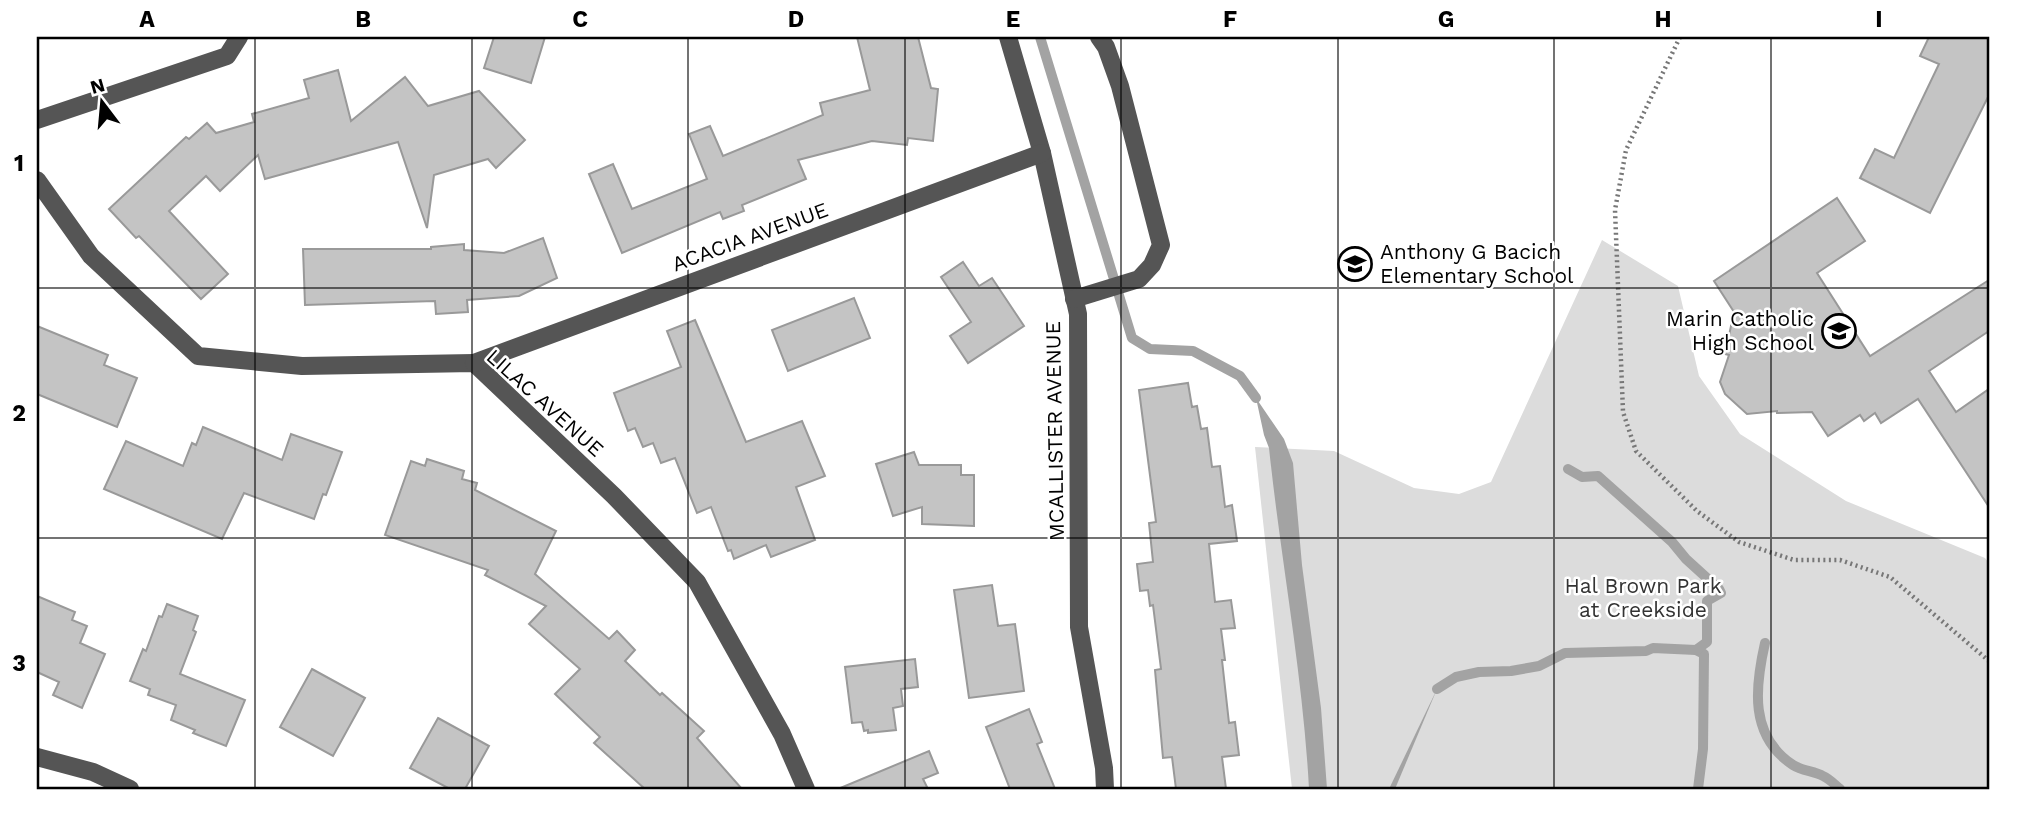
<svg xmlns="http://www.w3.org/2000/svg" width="2026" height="826" viewBox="0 0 2026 826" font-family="'Work Sans',sans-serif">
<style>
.green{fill:#dcdcdc}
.water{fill:#a3a3a3}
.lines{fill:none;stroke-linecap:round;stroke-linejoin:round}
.stream{stroke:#a3a3a3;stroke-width:10}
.building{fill:#c4c4c4;stroke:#999;stroke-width:2}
.path{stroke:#777;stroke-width:4.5;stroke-dasharray:2 3.5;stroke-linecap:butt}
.minor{stroke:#555;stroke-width:18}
.grid{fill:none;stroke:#000;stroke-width:2;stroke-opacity:0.55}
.labels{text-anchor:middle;stroke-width:5;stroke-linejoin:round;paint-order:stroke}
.street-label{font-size:21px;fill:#000;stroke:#fff}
.poi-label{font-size:21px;fill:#000;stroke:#fff;text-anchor:start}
.park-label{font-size:21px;fill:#333;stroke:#fff}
.neatline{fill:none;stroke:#000;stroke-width:2.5}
.grid-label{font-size:23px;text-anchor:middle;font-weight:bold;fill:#000}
</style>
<rect width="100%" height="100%" fill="#fff"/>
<path class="green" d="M1602,240L1678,286L1699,376L1740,434L1846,501L1985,558L1989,563V789H1292L1255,447L1334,451L1414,488L1459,494L1491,482Z"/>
<g class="water">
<path d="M1256,398L1284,439L1293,463L1302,565L1321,708L1327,789H1309C1303,675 1281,562 1269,448L1264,435Z"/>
<path d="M1437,689L1395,789H1389Z"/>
</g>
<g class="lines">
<g class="stream">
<path d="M1040,37L1132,338L1150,349L1193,351L1240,376L1256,398"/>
<path d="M1765,643C1755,687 1749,736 1793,765C1802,771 1814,771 1823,776C1830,779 1835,785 1840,789"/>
<path d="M1696,650L1704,654L1703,749L1698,789"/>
<path d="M1437,689L1456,677L1479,672L1511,671L1539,666L1565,653L1646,651L1653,648L1696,650L1707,642V601L1721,593L1719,589L1686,559L1672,542L1598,476L1582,477L1568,469"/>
</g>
</g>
<g class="building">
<path d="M494,37H545L531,83L484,68Z"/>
<path d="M857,37H918L931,88L938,89L933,141L908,138L907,145L872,141L798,160L806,179L742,205L744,211L723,219L720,212L622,253L589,174L613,164L632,209L707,179L689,134L710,126L723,156L823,115L820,103L870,90Z"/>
<path d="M1929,37H1989V95L1930,213L1860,178L1875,149L1894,158L1939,64L1920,56Z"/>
<path d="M338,70L351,121L405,77L428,106L479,91L525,140L496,168L488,159L434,175L427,228L398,142L265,179L258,155L220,191L206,176L169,211L228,274L201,299L139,236L136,238L109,209L186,137L189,139L207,123L216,133L254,122L252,114L309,98L304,80Z"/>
<path d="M1837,198L1865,241L1817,273L1870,356L1989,280V331L1929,371L1956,412L1989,389V507L1918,399L1881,423L1875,413L1864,421L1860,415L1828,436L1812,412L1777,413V411L1747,414L1725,394L1720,382L1729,355L1725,354L1734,312L1714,281Z"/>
<path d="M543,238L557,278L519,296L467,300L468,312L436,314L435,301L305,305L303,249H431V247L464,244V250L504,253Z"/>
<path d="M963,262L979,286L992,278L1024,326L968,363L950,336L971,322L941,277Z"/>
<path d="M854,298L870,338L788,371L772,330Z"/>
<path d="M695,320L746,442L802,421L825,476L796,487L815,540L771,557L766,545L734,559L731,550L728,551L711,507L697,513L675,458L661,463L653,443L643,447L635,428L628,431L614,393L681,367L667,331Z"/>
<path d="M37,326L108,355L104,365L137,378L117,427L37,394Z"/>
<path d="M1188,383L1192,407L1197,406L1201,429L1207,428L1212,467L1220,466L1225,507L1232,505L1237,541L1209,544L1215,602L1231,600L1235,628L1221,629L1225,660H1222L1229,723L1235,722L1239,755L1222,757L1226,789H1176L1172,757L1163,758L1155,670L1161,669L1153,605L1150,606L1148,590L1140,591L1137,564L1153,562L1149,523L1156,522L1139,390Z"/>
<path d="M203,427L282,460L291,434L342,452L326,495L323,494L314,519L244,493L222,539L104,489L126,441L183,466L192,443L196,445Z"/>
<path d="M914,452L919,465H961V475H974V526L922,524V507L893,516L876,464Z"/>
<path d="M427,459L464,471L462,479L477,483L475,490L556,531L535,574L609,639L617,631L635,650L625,661L660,695L662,693L704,731L697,738L742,789H645L594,743L600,737L555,694L580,669L529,624L546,606L485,575L488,570L385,535L411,461L425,466Z"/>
<path d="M992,585L998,626L1015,624L1024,691L969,698L954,590Z"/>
<path d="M37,596L75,612L72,620L87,626L80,643L105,654L82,708L53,695L59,682L37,672Z"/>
<path d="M167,604L198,616L193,630L196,632L180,674L245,700L226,746L193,733L195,730L171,720L176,705L148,695L150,689L130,681L143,649L146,651L159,616L162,617Z"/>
<path d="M915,659L918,687L901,689L903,706L893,708L896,730L868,733V730L864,731L862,722L852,723L845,667Z"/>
<path d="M312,669L365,698L333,756L280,727Z"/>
<path d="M1029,709L1042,742L1037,744L1055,789H1010L986,727Z"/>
<path d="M438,718L489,746L465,789H450L410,768Z"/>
<path d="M929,751L938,773L923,779L928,789H838Z"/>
</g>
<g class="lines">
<path class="path" d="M1680,37L1626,150L1615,210L1623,412L1636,451L1697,511L1739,542L1794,560H1840L1890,577L1989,661"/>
<g class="minor">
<path d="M1008,37L1042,153L1078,314L1079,627L1104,768L1105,789"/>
<path d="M37,120L227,56L239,37"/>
<path d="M37,180L91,256L198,356L302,366L474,363L614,496L697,582L782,734L806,789"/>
<path d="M1074,299L1139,279L1152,265L1161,245L1120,86L1106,47L1099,37"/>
<path d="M474,363L1042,153"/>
<path d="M37,757L93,772L130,789"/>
</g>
</g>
<path class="grid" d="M255,37V789M472,37V789M688,37V789M905,37V789M1121,37V789M1338,37V789M1554,37V789M1771,37V789M37,288H1989M37,538H1989"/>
<defs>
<g id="school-ring" transform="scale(1.75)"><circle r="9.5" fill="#fff" stroke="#000" stroke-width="1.5"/><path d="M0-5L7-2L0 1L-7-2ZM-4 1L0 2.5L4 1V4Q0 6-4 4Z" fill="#000"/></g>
</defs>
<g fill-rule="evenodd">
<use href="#school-ring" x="1355" y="264"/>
<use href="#school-ring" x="1839" y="331"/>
</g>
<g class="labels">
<g class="street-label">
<text transform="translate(750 237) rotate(-20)" y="7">ACACIA AVENUE</text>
<text transform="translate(545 403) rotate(42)" y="7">LILAC AVENUE</text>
<text transform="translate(1055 431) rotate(-91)" y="7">MCALLISTER AVENUE</text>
</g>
<g class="poi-label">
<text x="1380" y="259">Anthony G Bacich<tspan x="1380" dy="24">Elementary School</tspan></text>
<text x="1814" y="326" text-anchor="end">Marin Catholic<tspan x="1814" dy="24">High School</tspan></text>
</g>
<g class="park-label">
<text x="1643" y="593">Hal Brown Park<tspan x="1643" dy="24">at Creekside</tspan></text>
</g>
</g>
<rect width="2026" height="826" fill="none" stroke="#ffffff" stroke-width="77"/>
<g transform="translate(102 102) rotate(344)" stroke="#ffffff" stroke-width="5" paint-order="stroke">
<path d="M0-5L12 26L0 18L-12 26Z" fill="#000000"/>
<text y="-10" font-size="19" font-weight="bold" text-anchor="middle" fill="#000000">N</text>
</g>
<rect x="38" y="38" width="1950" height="750" class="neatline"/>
<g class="grid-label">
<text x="147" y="27">A</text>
<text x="363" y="27">B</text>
<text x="580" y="27">C</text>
<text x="796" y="27">D</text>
<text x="1013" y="27">E</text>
<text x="1230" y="27">F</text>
<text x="1446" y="27">G</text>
<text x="1663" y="27">H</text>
<text x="1879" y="27">I</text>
<text x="19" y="171">1</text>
<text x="19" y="421">2</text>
<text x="19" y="671">3</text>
</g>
</svg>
